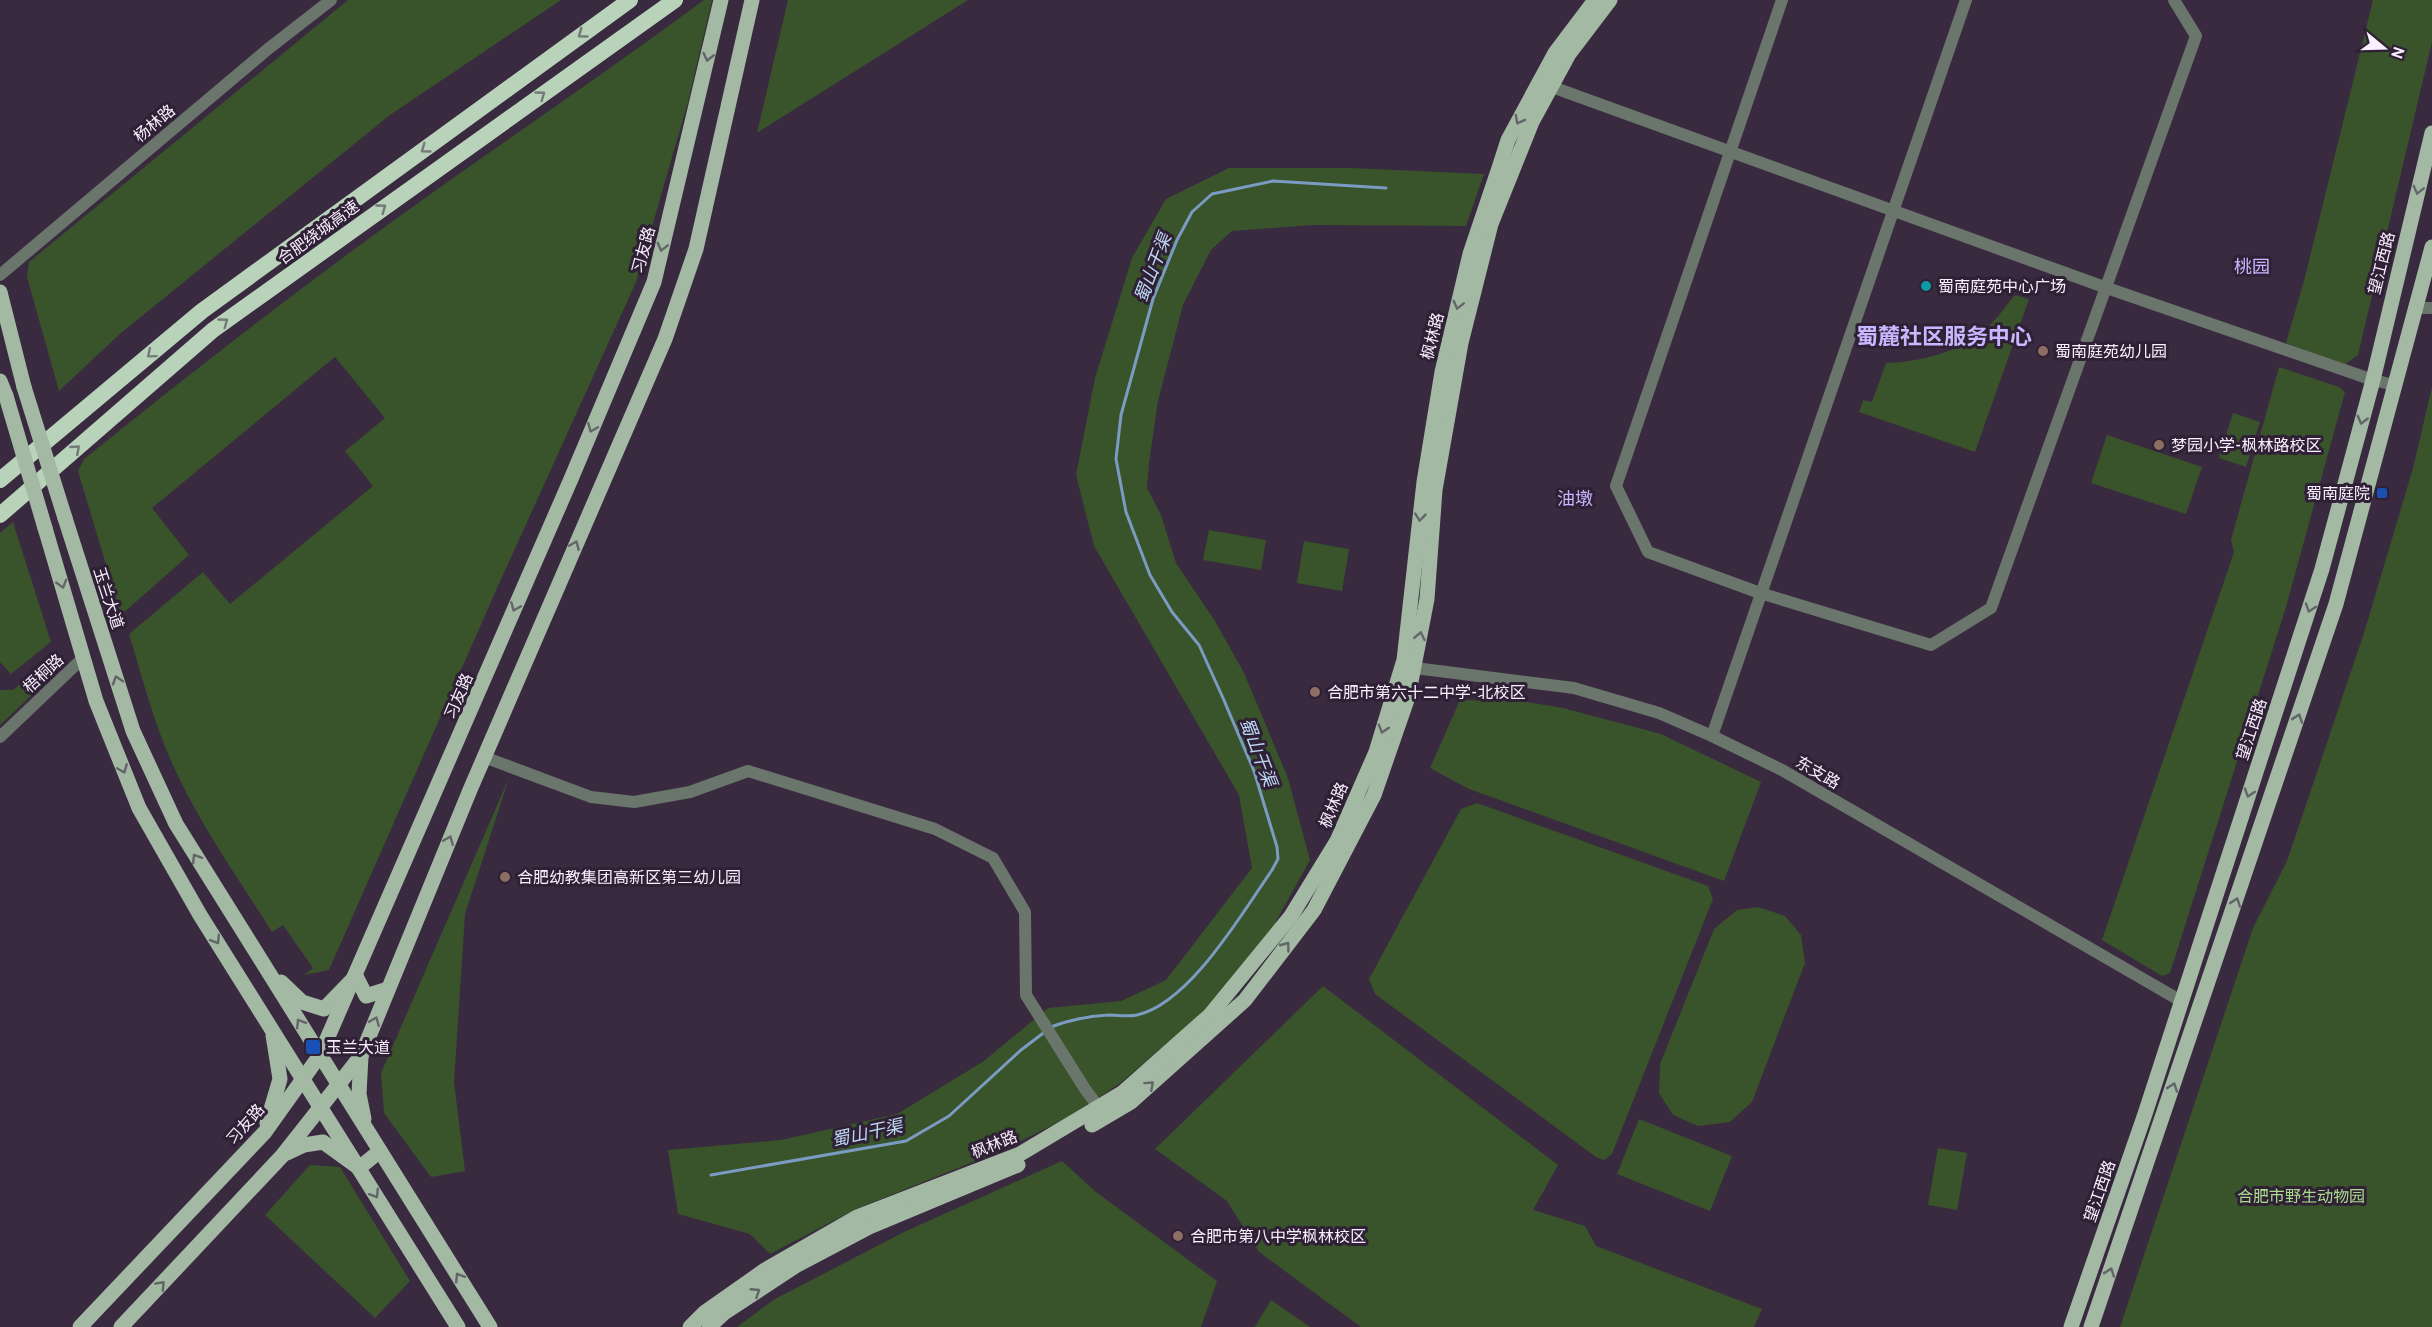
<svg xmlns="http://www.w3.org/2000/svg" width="2432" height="1327" viewBox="0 0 2432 1327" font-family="Overpass,'Noto Sans SC',sans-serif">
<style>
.green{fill:#39532a}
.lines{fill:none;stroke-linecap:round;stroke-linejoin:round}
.stream{stroke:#7c9bc2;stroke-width:3}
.minor{stroke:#6a756b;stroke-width:12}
.major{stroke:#a3b9a4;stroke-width:15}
.highway{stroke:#b9d3ba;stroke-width:16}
.major-bridge{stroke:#a3b9a4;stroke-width:15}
.oneway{stroke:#747a78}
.oneway2{stroke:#636568}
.culture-dot{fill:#0f9aa8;stroke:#2f2036;stroke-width:2}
.education-dot{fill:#8d6e63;stroke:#2f2036;stroke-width:2}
.transit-dot{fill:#1a4fb4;stroke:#2f2036;stroke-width:2}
.labels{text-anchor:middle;stroke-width:6;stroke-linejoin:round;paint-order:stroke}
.street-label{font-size:16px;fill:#f9effe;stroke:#2f2036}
.poi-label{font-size:16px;fill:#f9effe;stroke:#2f2036;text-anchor:start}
.park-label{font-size:16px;fill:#a9dd8b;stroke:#2f2036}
.neighbourhood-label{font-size:18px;fill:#c6b7ff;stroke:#2f2036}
.water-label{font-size:18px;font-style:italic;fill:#bcd7f3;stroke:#2f2036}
.district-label{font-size:22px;font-weight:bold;fill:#c6b7ff;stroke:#2f2036}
</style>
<rect width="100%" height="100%" fill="#392a40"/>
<g class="green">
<path d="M348,0H561L390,115L121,333L59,391L27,277L29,262Z"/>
<path d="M704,0H712L688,102L636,282L498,586L329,970L304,975L313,968L283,925L272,932C240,881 205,832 179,778C156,732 144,683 129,634L203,572L230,604L373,486L345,451L385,418L335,357L152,508L189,555L121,615L78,471L84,459C175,386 266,314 360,245C474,161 591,84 704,0Z"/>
<path d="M788,0H968L757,133Z"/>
<path d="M2373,0H2432V42L2358,355L2344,365L2286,343L2305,277Z"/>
<path d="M1229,168H1351L1484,174L1466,226L1312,225L1232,231L1211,250L1183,305L1158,401L1149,463L1147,488L1161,515L1176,563L1215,621L1244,673L1288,778L1310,860L1269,934L1202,1014L1119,1084L1067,1118L998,1152L856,1209L770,1254L750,1234L678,1214L668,1150L781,1140L897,1114L984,1061L1048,1008L1121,1001L1166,980L1252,868L1239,795L1094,546L1076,475L1095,378L1132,258L1166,199Z"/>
<path d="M2015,295L2029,299L1975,452L1859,412L1863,400L1872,402L1886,363C1922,362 1965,351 1991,324C2000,315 2007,304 2015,295Z"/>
<path d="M2279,367L2339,387L2345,392L2286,607L2170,973L2162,976L2102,940L2234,552L2231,540Z"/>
<path d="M2432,387V1327H2120L2253,928L2287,861L2364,633L2413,468Z"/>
<path d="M2233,413L2260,422L2246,467L2219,458Z"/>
<path d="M2107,435L2202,467L2186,514L2091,483Z"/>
<path d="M13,522L51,642L11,674L0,662V533Z"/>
<path d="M1209,530L1266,540L1261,570L1203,560Z"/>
<path d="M1304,541L1349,549L1342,591L1297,583Z"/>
<path d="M58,654L54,674L0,725V690H13Z"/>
<path d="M1460,700L1521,701L1563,708L1661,734L1761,782L1724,881L1469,789L1430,768Z"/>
<path d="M509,778L465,914L454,1082L465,1171L431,1177L384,1113L381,1073Z"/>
<path d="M1477,803L1708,886L1713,899L1612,1154L1604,1160L1596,1157L1375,994L1369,979L1461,809Z"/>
<path d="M1758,907L1785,916L1801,935L1805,963L1752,1102L1730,1122L1698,1126L1673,1115L1659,1093L1660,1064L1714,929L1737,910Z"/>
<path d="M1323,986L1558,1165L1533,1210L1585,1226L1596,1246L1762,1309L1754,1327H1361L1259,1252L1227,1201L1155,1149Z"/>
<path d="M1639,1119L1732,1156L1710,1211L1617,1174Z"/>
<path d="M1938,1148L1967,1153L1957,1210L1928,1205Z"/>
<path d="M1062,1161L1096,1192L1217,1281L1201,1327H737L775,1299L904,1232Z"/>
<path d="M310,1165L340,1167L410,1281L375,1318L265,1215Z"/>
<path d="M1271,1300L1310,1327H1255Z"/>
</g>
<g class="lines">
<g class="stream">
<path d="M1051,1027C1069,1020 1090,1016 1109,1015C1118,1015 1128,1017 1137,1015C1190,1003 1242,913 1272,870L1278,859L1277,847L1254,771L1223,698L1199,645L1172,612L1150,575L1126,512L1116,459L1121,415L1153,299L1177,240L1192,212L1212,194L1273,181L1386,188"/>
<path d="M711,1175L906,1141L949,1116L1021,1050L1046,1031"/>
</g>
<g class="minor">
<path d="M1782,0L1616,486L1648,552L1760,593L1931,645L1991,608L2196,36L2174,0"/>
<path d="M1544,84L2107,288L2373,380L2394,385"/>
<path d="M0,275L268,49L331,0"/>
<path d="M2417,308H2432"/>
<path d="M1407,667L1574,688L1659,713L1712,736L1782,770L2181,1001"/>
<path d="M1712,736L1966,0"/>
<path d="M0,737L83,658"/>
<path d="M484,757L591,797L634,802L690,792L748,771L935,829L993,858L1025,912L1026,995L1085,1089L1103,1113"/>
</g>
<g class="major">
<path d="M0,292L24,387"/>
<path d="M0,381L6,396"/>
<path d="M65,518L133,731L176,824L490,1327"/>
<path d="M45,528L96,701L139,808L200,915L458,1327"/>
<path d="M281,982L302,1002L324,1009L356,976L366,996L388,989"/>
<path d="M361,1056L359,1094L364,1119"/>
<path d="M267,1123L280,1079L273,1035"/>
<path d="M1092,1125L1131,1102L1245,1000L1314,910L1374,795L1408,697L1427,599L1435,490L1461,343L1491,224L1532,122L1569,54L1610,0"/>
<path d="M287,1153L304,1145L323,1142L359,1168L380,1151"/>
<path d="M80,1327L265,1132L320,1055L571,479L654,282L721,0"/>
<path d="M121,1327L282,1156L361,1056L470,790L665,339L696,249L752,0"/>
<path d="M690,1327L704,1313L765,1270L857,1217L1020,1154L1122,1093L1210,1015L1291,916L1337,841L1376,752L1404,660L1424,482L1442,372L1470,254L1499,168L1508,140L1555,53L1595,0"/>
<path d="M709,1327L724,1313L797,1265L869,1227L1018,1165"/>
<path d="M2071,1327L2145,1114L2322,569L2373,380L2432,133"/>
<path d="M2091,1327L2336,604L2432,247"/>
</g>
<g class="highway">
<path d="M0,480L202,311L630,0"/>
<path d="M0,515L213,330L675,0"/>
</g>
<g class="major-bridge">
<path d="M24,387L65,518"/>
<path d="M6,396L45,528"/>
</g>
</g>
<defs><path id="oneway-chevron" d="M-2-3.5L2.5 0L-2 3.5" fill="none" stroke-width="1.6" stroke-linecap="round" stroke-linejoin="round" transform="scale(1.5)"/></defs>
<g class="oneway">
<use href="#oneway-chevron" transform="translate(582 34) rotate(144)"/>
<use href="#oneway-chevron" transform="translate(541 95) rotate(-36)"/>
<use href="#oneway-chevron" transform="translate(425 149) rotate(144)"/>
<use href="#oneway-chevron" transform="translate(382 208) rotate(-36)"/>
<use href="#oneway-chevron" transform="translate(224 322) rotate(-36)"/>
<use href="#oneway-chevron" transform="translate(151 354) rotate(140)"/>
<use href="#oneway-chevron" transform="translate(76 449) rotate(-41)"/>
</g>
<g class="oneway2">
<use href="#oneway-chevron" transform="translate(708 57) rotate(103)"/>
<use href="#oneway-chevron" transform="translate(1519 120) rotate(118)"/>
<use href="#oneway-chevron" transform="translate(2418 190) rotate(104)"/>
<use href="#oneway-chevron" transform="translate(662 247) rotate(104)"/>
<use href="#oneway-chevron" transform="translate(1458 305) rotate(104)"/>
<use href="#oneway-chevron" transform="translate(2362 420) rotate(105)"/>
<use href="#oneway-chevron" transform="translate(592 428) rotate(113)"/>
<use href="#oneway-chevron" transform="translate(1420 517) rotate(96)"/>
<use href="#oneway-chevron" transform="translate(575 545) rotate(-67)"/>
<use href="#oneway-chevron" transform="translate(62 584) rotate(74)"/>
<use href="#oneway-chevron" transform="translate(515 607) rotate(113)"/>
<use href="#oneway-chevron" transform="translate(2310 608) rotate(108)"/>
<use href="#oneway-chevron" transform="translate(1420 636) rotate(-79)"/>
<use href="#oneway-chevron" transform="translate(117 680) rotate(-108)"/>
<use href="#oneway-chevron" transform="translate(2298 718) rotate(-71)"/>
<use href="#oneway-chevron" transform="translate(1383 729) rotate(107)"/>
<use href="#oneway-chevron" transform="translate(123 769) rotate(68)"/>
<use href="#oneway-chevron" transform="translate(2249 793) rotate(108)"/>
<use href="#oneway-chevron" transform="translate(449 840) rotate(-68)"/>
<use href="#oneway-chevron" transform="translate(196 858) rotate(-122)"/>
<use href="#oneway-chevron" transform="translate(2236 902) rotate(-71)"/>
<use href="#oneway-chevron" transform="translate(216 940) rotate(58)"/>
<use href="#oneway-chevron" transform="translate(1286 946) rotate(-53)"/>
<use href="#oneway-chevron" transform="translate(375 1021) rotate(-68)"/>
<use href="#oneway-chevron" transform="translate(300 1023) rotate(-122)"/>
<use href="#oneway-chevron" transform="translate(1150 1085) rotate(-42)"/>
<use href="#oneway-chevron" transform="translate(2173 1087) rotate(-71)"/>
<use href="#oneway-chevron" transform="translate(375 1194) rotate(58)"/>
<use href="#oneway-chevron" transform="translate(2110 1272) rotate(-71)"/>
<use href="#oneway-chevron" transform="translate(459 1277) rotate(-122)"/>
<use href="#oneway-chevron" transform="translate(161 1285) rotate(-47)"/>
<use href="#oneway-chevron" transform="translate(756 1292) rotate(-33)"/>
</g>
<circle class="culture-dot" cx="1926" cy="286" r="6"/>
<g class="education-dot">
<circle cx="2043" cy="351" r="6"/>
<circle cx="2159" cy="445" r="6"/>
<circle cx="1315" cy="692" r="6"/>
<circle cx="505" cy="877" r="6"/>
<circle cx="1178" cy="1236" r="6"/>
</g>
<g class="transit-dot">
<rect x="2376" y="487" width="12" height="12" rx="3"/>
<rect x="305" y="1039" width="16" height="16" rx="3"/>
</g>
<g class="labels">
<g class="street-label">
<text transform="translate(154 123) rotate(-40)" y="6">杨林路</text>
<text transform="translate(318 232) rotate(-36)" y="6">合肥绕城高速</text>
<text transform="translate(643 250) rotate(-75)" y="6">习友路</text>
<text transform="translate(2381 263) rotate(-76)" y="6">望江西路</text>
<text transform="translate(1432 336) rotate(-76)" y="6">枫林路</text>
<text transform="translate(109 598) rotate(72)" y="6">玉兰大道</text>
<text transform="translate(43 673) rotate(-43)" y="6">梧桐路</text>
<text transform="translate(458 696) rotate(-67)" y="6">习友路</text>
<text transform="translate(2251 729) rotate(-72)" y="6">望江西路</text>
<text transform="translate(1818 772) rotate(30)" y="6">东支路</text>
<text transform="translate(1333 805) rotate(-67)" y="6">枫林路</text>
<text transform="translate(245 1124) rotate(-49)" y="6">习友路</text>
<text transform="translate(994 1144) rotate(-22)" y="6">枫林路</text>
<text transform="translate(2099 1191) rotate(-71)" y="6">望江西路</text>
</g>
<g class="poi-label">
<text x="1938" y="292">蜀南庭苑中心广场</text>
<text x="2055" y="357">蜀南庭苑幼儿园</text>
<text x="2171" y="451">梦园小学-枫林路校区</text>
<text x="2370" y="499" text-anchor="end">蜀南庭院</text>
<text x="1327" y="698">合肥市第六十二中学-北校区</text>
<text x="517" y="883">合肥幼教集团高新区第三幼儿园</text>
<text x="326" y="1053">玉兰大道</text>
<text x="1190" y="1242">合肥市第八中学枫林校区</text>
</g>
<g class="park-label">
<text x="2301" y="1202">合肥市野生动物园</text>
</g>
<g class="neighbourhood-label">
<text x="2252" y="273">桃园</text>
<text x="1575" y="505">油墩</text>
</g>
<g class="water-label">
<text transform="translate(1153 268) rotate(-69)" y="6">蜀山干渠</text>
<text transform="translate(1258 752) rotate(69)" y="6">蜀山干渠</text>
<text transform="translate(867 1133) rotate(-12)" y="6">蜀山干渠</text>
</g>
<g class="district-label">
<text x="1944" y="344">蜀麓社区服务中心</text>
</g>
</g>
<g transform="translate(2384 48) rotate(109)" stroke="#2f2036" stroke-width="4.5" paint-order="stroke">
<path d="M0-4.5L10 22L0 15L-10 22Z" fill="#f9effe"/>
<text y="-9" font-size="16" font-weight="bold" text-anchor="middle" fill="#f9effe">N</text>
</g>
</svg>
